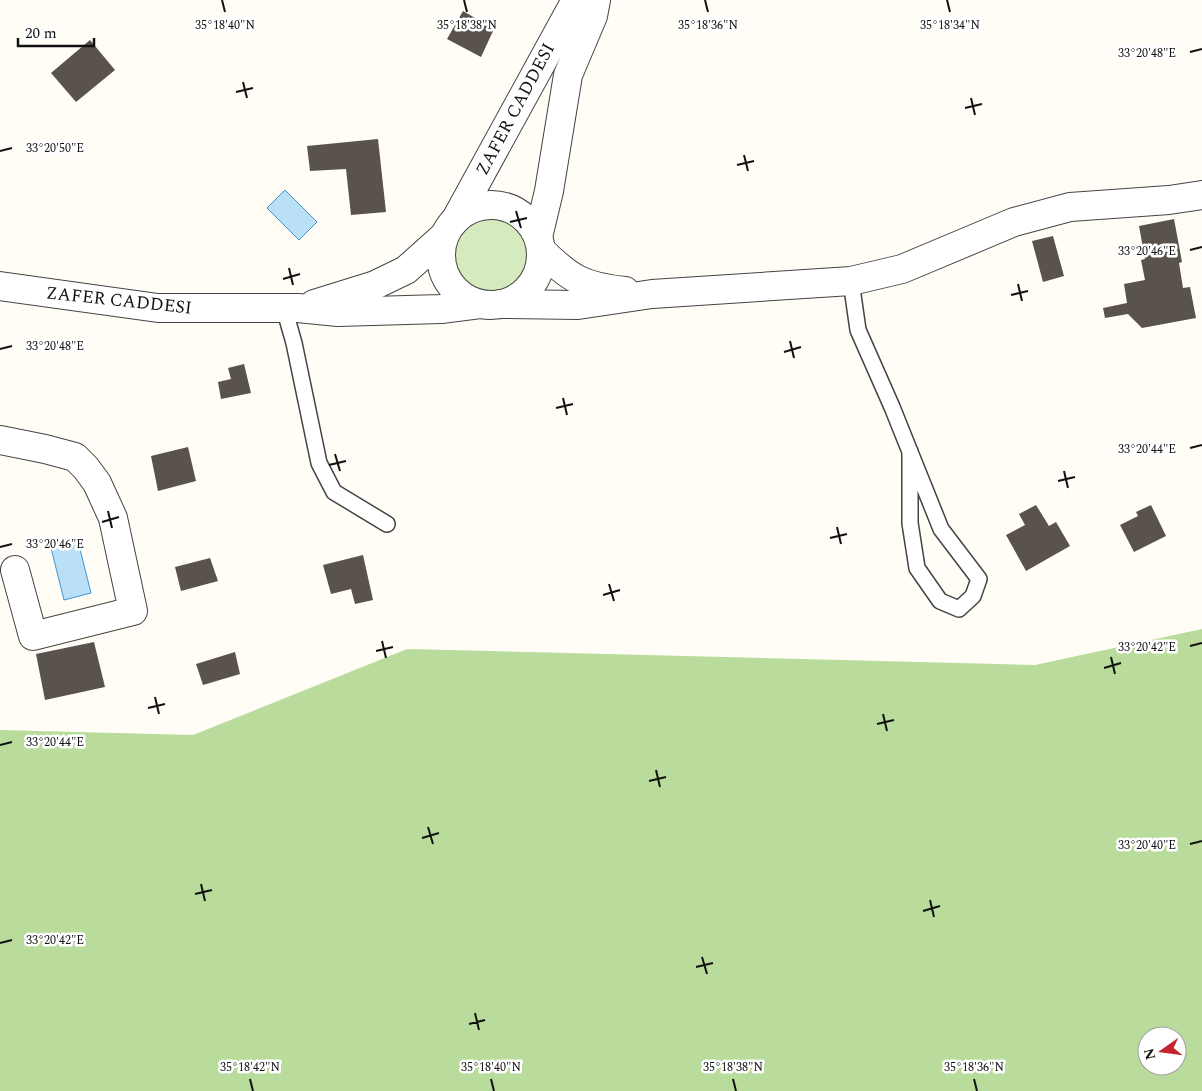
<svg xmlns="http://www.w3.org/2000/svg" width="1202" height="1091" viewBox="0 0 1202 1091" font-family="Spectral,serif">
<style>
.green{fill:#d5ebbd}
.forest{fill:#b9dc9c;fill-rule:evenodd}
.water{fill:#b9e0f7;stroke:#3f96cf}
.building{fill:#5a524d}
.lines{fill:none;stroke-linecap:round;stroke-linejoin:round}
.service-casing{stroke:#444;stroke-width:18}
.minor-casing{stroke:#444;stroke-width:30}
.tertiary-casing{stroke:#444;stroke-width:30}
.service{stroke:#fff;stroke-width:15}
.minor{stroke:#fff;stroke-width:28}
.tertiary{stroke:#fff;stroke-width:28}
.ticks{fill:none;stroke:#111;stroke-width:2}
.labels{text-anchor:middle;stroke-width:5;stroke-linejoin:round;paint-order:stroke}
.street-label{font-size:18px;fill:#111;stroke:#fff}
.ticks-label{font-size:12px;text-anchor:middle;fill:#111;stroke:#fff;stroke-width:5;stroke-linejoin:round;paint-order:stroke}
</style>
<rect width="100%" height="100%" fill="#fffdf5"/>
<circle class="green" cx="490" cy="256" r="39"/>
<path class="forest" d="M1202,629V1091H0V730L193,735L407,649L1035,665ZM1147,1036H1177V1066H1147Z"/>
<g class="water">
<path d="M285,190L317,222L299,240L267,208Z"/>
<path d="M77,537L91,593L64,600L50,544Z"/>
</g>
<g class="building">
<path d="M463,11L494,29L481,57L447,39Z"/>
<path d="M90,40L115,70L76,102L51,73Z"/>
<path d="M378,139L386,212L351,215L346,169L310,171L307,146Z"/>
<path d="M1174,219L1182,262L1179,263L1183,288L1190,287L1196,318L1142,328L1128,314L1105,318L1103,308L1127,303L1124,284L1145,280L1141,260L1145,259L1139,226Z"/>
<path d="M1053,236L1064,276L1043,282L1032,241Z"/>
<path d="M244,364L251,393L221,399L218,382L231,379L228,368Z"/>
<path d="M188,447L196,481L158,491L151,456Z"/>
<path d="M1036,505L1049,526L1056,522L1070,546L1026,571L1006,535L1025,525L1019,514Z"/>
<path d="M1151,505L1166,536L1134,552L1120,525L1138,516L1136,512Z"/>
<path d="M363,555L373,600L355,604L351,589L331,594L323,565Z"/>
<path d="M210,558L218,581L181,591L175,567Z"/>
<path d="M94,642L105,687L45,700L36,654Z"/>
<path d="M235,652L240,674L203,685L196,664Z"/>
</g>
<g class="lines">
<g class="service-casing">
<g id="service">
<path d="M851,281L858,330L892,407L941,529L979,579L973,596L959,609L940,601L917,568L910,523V451"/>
<path d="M284,308L294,343L319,463L334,492L387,524"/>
</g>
</g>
<g class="minor-casing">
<g id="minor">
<path d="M541,250C570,279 584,287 625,291"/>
<path d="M501,304L578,305L652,294L851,281L902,269L1014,222L1070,207L1169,200L1202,195"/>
<path d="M0,440L45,449L75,457L86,468L97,483L113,518L133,611L33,636L15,570"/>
</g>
</g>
<g class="tertiary-casing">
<g id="tertiary">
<circle cx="491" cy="255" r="50"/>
<path d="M456,219L576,0"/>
<path d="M538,237L549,191L568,75L593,16L596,0"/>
<path d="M0,286L158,308H298L338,312L441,309L480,304"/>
<path d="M314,304L375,285L406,270L444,236"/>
</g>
</g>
<use href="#service" class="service"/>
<use href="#minor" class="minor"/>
<use href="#tertiary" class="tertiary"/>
</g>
<path class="ticks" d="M222,0L225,12M464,0L467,12M705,0L708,12M947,0L950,12M1190,52L1202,49M243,82L247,98M236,92L253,88M971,98L975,115M965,108L982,104M0,151L12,148M744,155L748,171M737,165L754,161M516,211L521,228M510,222L527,218M1190,250L1202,247M289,268L293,285M283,279L300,274M1018,284L1022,301M1011,295L1028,291M790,341L794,358M0,349L12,346M784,352L801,347M563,398L567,415M556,408L573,404M1190,448L1202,445M335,454L340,471M329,465L346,461M1064,471L1068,488M1058,481L1075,477M108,511L112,528M102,522L119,517M837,527L841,544M830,538L847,534M0,547L12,544M609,584L614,601M603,595L620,590M382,641L386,658M1190,646L1202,643M376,651L393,647M1111,657L1115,674M1104,668L1121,663M155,697L159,714M148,708L165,704M883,714L887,731M877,724L894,720M0,745L12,742M656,770L660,787M649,781L666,777M428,827L433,844M422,838L439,833M1190,844L1202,841M201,884L205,901M195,894L212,890M930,900L934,917M923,911L940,906M0,943L12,940M702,957L707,974M696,967L713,963M475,1013L479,1030M469,1024L485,1020M250,1079L253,1091M491,1079L494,1091M733,1079L736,1091M974,1079L977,1091"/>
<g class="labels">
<g class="street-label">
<text transform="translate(515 109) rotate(-62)" y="6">ZAFER CADDESI</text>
<text transform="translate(119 300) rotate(6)" y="6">ZAFER CADDESI</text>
</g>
</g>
<g class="ticks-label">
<text x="950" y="29">35°18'34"N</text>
<text x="225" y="29">35°18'40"N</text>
<text x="467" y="29">35°18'38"N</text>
<text x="708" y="29">35°18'36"N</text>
<text x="1147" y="57">33°20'48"E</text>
<text x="55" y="152">33°20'50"E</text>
<text x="1147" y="255">33°20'46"E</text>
<text x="55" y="350">33°20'48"E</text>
<text x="1147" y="453">33°20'44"E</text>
<text x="55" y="548">33°20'46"E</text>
<text x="1147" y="651">33°20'42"E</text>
<text x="55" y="746">33°20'44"E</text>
<text x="1147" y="849">33°20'40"E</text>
<text x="55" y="944">33°20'42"E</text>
<text x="250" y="1071">35°18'42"N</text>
<text x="491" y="1071">35°18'40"N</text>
<text x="733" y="1071">35°18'38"N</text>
<text x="974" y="1071">35°18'36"N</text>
</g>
<g transform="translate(1162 1051) rotate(256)"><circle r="24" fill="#ffffff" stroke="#a0a0a0"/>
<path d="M0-4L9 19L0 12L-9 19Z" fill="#c4262e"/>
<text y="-8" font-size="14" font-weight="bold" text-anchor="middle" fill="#111111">N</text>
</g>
<path d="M18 38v8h76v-8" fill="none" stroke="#111111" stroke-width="2.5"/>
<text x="25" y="38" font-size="15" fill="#111111" stroke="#ffffff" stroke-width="4" paint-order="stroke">20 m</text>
</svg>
